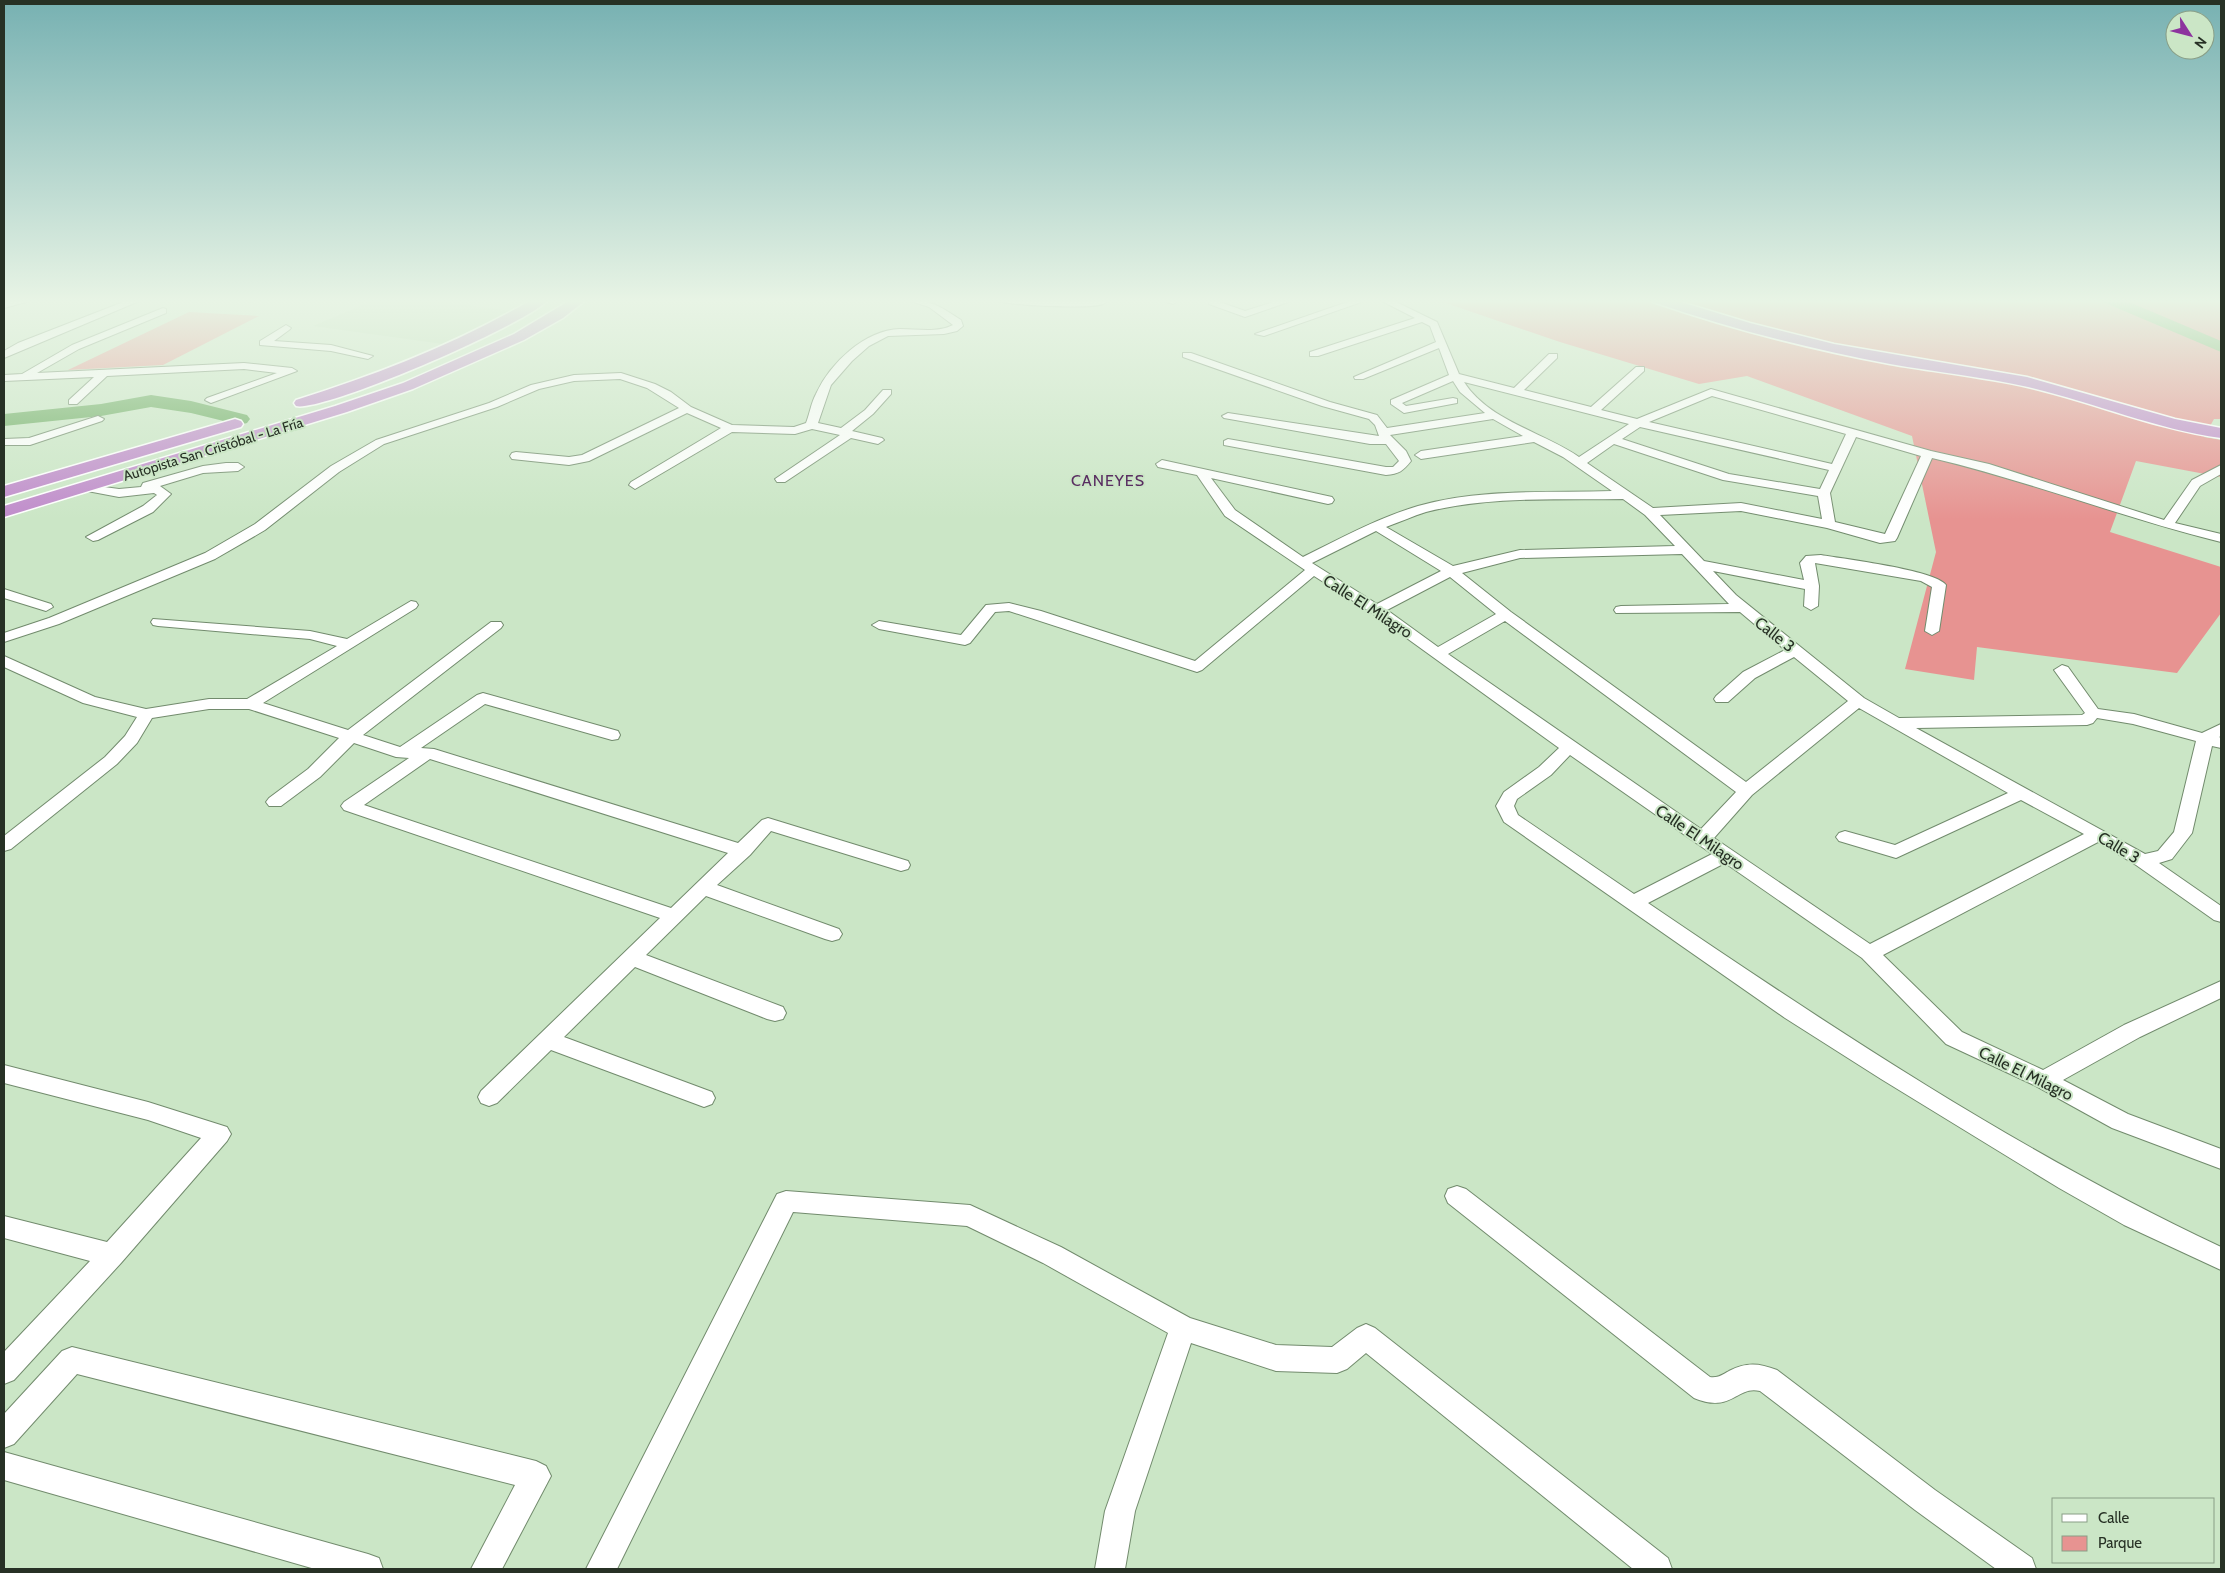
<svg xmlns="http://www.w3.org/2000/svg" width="2225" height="1573" viewBox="0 0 2225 1573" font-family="Cabin,sans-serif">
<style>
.built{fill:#bedeb8}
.green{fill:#e79391}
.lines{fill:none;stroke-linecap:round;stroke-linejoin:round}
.river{fill:#6dac62;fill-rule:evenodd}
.minor-casing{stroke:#728b6d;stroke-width:2}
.highway-casing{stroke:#fff;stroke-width:3}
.minor{fill:#fff;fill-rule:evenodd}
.highway{fill:#c08ccb;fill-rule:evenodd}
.labels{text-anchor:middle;stroke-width:4;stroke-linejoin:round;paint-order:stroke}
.far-street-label{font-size:14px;fill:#273125;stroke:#cbe6c6}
.far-quarter-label{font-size:16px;letter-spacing:1px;fill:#592d61;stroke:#cbe6c6}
.street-label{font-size:16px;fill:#273125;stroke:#cbe6c6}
</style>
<rect width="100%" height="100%" fill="#cbe6c6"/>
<path class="built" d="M377,299H418L512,311L443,344L313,326Z"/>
<g class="green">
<path d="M1434,299H2221V419H2214L2204,437L2221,440V477L2136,461L2110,532L2221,567V613L2177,673L1977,647L1974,680L1905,669L1936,552L1912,436L1747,376L1699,384L1560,342Z"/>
<path d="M189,312L259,316L163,365L68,370Z"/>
</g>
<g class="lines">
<g class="river">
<path d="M2101,299H2122L2221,341V352L2103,302Z"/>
<path d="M151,395L191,401L247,415L250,419L247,423L240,425L191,413L151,407L101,416L4,426V414L101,404Z"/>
</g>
<g class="minor-casing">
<g id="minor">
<path d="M19,299H37L4,308V302Z"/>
<path d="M131,299H144L4,358V351L18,343Z"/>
<path d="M241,299H256L251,302Z"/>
<path d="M905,299C928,298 943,308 961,320L963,326L957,331L944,334L888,336L869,346L852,361L831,385L818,423L841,428L865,410L883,390H891V394L873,414L852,431L882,438L884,440L878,444L851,438L785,482H777L775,479L840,435L812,429L795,434L732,432L635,489L629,485L631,482L721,428L687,413L589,461L569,465L512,459L510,456L512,453L516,452L569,457L582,455L679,408L647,388L620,379L574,381L539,389L497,407L384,444L339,472L265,530L215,559L59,624L4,642V633L49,618L205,553L255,524L331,466L376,440L489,403L531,385L574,375L621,373L655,384L671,392L691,407L732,425L794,427L806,423C810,413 811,403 816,394C830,363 865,330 900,329C917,329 938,333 953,325L929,307Z"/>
<path d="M993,299H1109C1107,301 1106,303 1103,304C1091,309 1002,306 993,299Z"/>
<path d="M1157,299H1176L1178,301L1173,304Z"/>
<path d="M1208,299H1218L1217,301L1245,311L1283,299H1297L1245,317L1209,304Z"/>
<path d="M1356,299H1370L1264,336L1255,334Z"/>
<path d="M1378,299H1390L1437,322L1459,374L1514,388L1549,354H1557V358L1524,390L1591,407L1636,367H1644V371L1601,410L1637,419L1711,389L1931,451L1989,464L2164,520L2192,480L2221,465V474L2200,486L2175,523L2221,534V542C2123,518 2030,481 1932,458L1897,538L1895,541L1880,543L1827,528L1741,511L1660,515L1704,561L1804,580L1800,563L1806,556L1821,555C1844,559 1935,570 1946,585L1939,631L1932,635L1925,631L1932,587L1921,581L1815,563L1819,586L1818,606L1811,610L1804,606L1805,589L1713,571L1736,595L1864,698L1899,718L2082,715L2085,713L2054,670L2062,665L2068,667L2098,709L2134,714L2202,733L2221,724V736L2219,737L2221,738V748L2212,746L2192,833L2172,859L2159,863L2221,906V922L2214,920L2136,865L2098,842L1883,955L1962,1032L2043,1070L2124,1025L2221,981V998L2140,1037L2063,1080L2128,1114L2221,1149V1169L2112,1128L2036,1086L1946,1044L1862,958L1725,863L1648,903C1832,1028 2019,1152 2221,1247V1270L2124,1225L2059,1188L1881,1079L1785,1018L1504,822L1496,806L1504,792L1539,767L1559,748L1372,613L1314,576L1202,670L1197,672L1009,611L995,612L970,643L965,645L879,629L872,625L879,621L961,635L986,605L1009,603L1041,611L1195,661L1305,570L1225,516L1197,475L1158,467L1156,464L1162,460L1332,497L1334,500L1332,503L1328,504L1211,478L1235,510L1303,557C1341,538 1378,518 1418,506C1480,488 1549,493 1612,491L1563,457L1534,442L1421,459L1415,455L1421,451L1523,436L1493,419L1390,435L1406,451L1411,461C1403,471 1399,474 1386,475L1224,445V441L1228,439L1386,467H1393L1399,461L1386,444H1370L1224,418L1222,416L1228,413L1379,436L1375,425L1369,419L1322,406L1183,357V353H1191L1330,402L1377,415L1387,428L1485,413L1460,392L1453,381L1402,403L1406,406L1453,398L1457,399V403L1404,413L1391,404V400L1449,375L1439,348L1363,379H1355L1354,377L1436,342L1430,326L1422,322L1318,356H1310V352L1415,318ZM1464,382L1629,424L1579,457C1543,432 1489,421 1464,382ZM1712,396L1846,434L1832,464L1649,422ZM1640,427L1829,470L1820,489L1729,474L1622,439ZM1856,437L1921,456L1885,534L1835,522L1830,493ZM1614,444L1723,480L1818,496L1822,519L1741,503L1653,508L1587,463ZM1623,499L1645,515L1675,546L1520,550L1453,566L1386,527C1400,522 1413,516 1426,512C1489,496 1558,500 1623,499ZM1376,531L1441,571L1377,604L1312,563ZM1682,554L1729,604L1621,606L1616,607L1614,610L1616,613L1740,612L1785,650L1743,672L1716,696L1714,699L1716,702H1728L1755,678L1794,657L1848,701L1746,782L1511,612L1462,573L1520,558ZM1450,577L1496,614L1438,647L1387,610ZM1505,621L1736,792L1701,829L1448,654ZM1859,708L2008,793L1895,845L1845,831L1839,833L1836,837L1839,841L1896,858L2021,800L2084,834L1870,944L1714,838L1752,795ZM2097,718L2133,724L2196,741L2174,832L2158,851L2145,854L1916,728L2087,725L2093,723ZM1570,755L1712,854L1634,894L1518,815L1514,806L1517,799L1551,775Z"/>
<path d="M163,308L166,309V313L79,349L37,373L244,363L292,368L297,371L211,403L205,400L207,398L277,373L244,369L107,376L77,404H69V400L94,377L4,381V375L22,374L72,345Z"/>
<path d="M286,325L291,328L289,330L274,341L331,345L373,356L368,359L331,351L260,345V341Z"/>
<path d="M98,416L104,419L102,421L30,445H4V439L29,438Z"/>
<path d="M226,463H238L244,467L238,471L203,473L160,486L171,494L153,512L98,540L93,541L86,537L143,506L157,495L154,493L119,497L82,490L80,487L82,484L119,489L141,487L143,483L203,466Z"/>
<path d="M4,589L51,604L53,607L46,611L4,598Z"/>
<path d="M411,601L416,602L418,605L416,608L263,703L348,730L491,622H501L503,625L501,628L363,735L400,747L477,695L483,693L618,731L620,735L618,739L612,740L485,704L421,748L434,749L738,843L762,820L768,818L908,861L910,865L908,869L901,871L771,831L750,855L717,885L839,929L842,934L839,939L832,941L825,939L706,896L646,955L783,1007L786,1013L783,1019L775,1021L767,1019L635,967L564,1037L712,1092L715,1098L712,1104L704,1107L696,1104L551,1050L497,1103L489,1106L481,1103L478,1097L481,1091L660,918L344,810L341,806L344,802L409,758L396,757L354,743L320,777L281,806H269L266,802L269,798L308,769L339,738L249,709H209L152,718L137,743L117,764L11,849L4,851V836L105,757L125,736L137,717L83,703L4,667V656L95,697L146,709L209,699H247L337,646L310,639L158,626L153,625L151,622L153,619L310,631L347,639ZM430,759L728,853L671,908L364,805Z"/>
<path d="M4,1065L148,1102L227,1127L231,1134L227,1141L121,1263L14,1380L4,1384V1352L90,1261L4,1238V1216L107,1242L201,1138L148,1120L4,1083Z"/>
<path d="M1457,1186L1466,1189L1710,1377C1718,1378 1722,1375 1729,1371C1746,1362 1759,1363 1777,1370L1935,1490L2032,1558L2036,1569H1996L1915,1510L1760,1391C1737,1385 1732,1414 1694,1398L1448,1203L1445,1196L1448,1189Z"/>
<path d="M786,1191L970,1205L1061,1247L1190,1318L1276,1345L1332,1347L1357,1328L1366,1324L1375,1328L1668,1558L1672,1569H1633L1366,1353L1347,1369L1337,1373L1276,1371L1191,1343L1135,1511L1125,1569H1095L1105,1511L1168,1333L1043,1263L967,1226L793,1212L617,1569H586L777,1194Z"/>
<path d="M72,1347L536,1461L546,1466L551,1476L502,1569H471L515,1485L77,1374L14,1444L4,1448V1414L62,1351Z"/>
<path d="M4,1452L368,1554L379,1558L383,1569H315L4,1480Z"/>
</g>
</g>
<g class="highway-casing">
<g id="highway">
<path d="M533,299H549C530,323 323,413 296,406L294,403L296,400C379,374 458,343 533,299Z"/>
<path d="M572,299H587L563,318L524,340L413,389L347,412L4,517V506L335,406L403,383L514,334Z"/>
<path d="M1651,299H1671L1750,323L1834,344L2027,377L2175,419L2221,428V438C2155,429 2093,402 2028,387C1983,377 1936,372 1890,364C1810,349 1731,329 1653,302Z"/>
<path d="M235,419L241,421L243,424L241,427L4,497V486Z"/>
</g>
</g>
<use href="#minor" class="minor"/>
<use href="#highway" class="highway"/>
</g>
<linearGradient id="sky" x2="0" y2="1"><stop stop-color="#77b1b2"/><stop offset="0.58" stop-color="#e8f4e5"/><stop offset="1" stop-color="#e8f4e5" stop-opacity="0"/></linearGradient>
<rect width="2225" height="519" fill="url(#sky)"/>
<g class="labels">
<g class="far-street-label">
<text transform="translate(213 449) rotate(-17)" y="5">Autopista San Cristóbal - La Fría</text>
</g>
<g class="far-quarter-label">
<text x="1108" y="486">CANEYES</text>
</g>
<g class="street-label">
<text transform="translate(1368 606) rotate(33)" y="6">Calle El Milagro</text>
<text transform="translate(1775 634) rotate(38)" y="6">Calle 3</text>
<text transform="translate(1700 837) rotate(34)" y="6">Calle El Milagro</text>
<text transform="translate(2119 847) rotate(31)" y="6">Calle 3</text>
<text transform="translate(2026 1073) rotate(26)" y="6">Calle El Milagro</text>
</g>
</g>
<rect width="2225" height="1573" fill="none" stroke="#273125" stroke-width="10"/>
<rect x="2052" y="1498" width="162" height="65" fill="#cbe6c6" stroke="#899e86"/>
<rect x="2062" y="1514" width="25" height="8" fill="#ffffff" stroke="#899e86"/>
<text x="2098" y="1523" font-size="15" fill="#273125">Calle</text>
<rect x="2062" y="1536" width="25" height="15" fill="#e79391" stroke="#899e86"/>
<text x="2098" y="1548" font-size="15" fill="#273125">Parque</text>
<g transform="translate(2190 35) rotate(126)"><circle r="24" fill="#cbe6c6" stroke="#899e86"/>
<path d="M0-4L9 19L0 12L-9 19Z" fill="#8d339e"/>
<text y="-8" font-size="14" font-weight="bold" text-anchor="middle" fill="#273125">N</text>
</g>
</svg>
